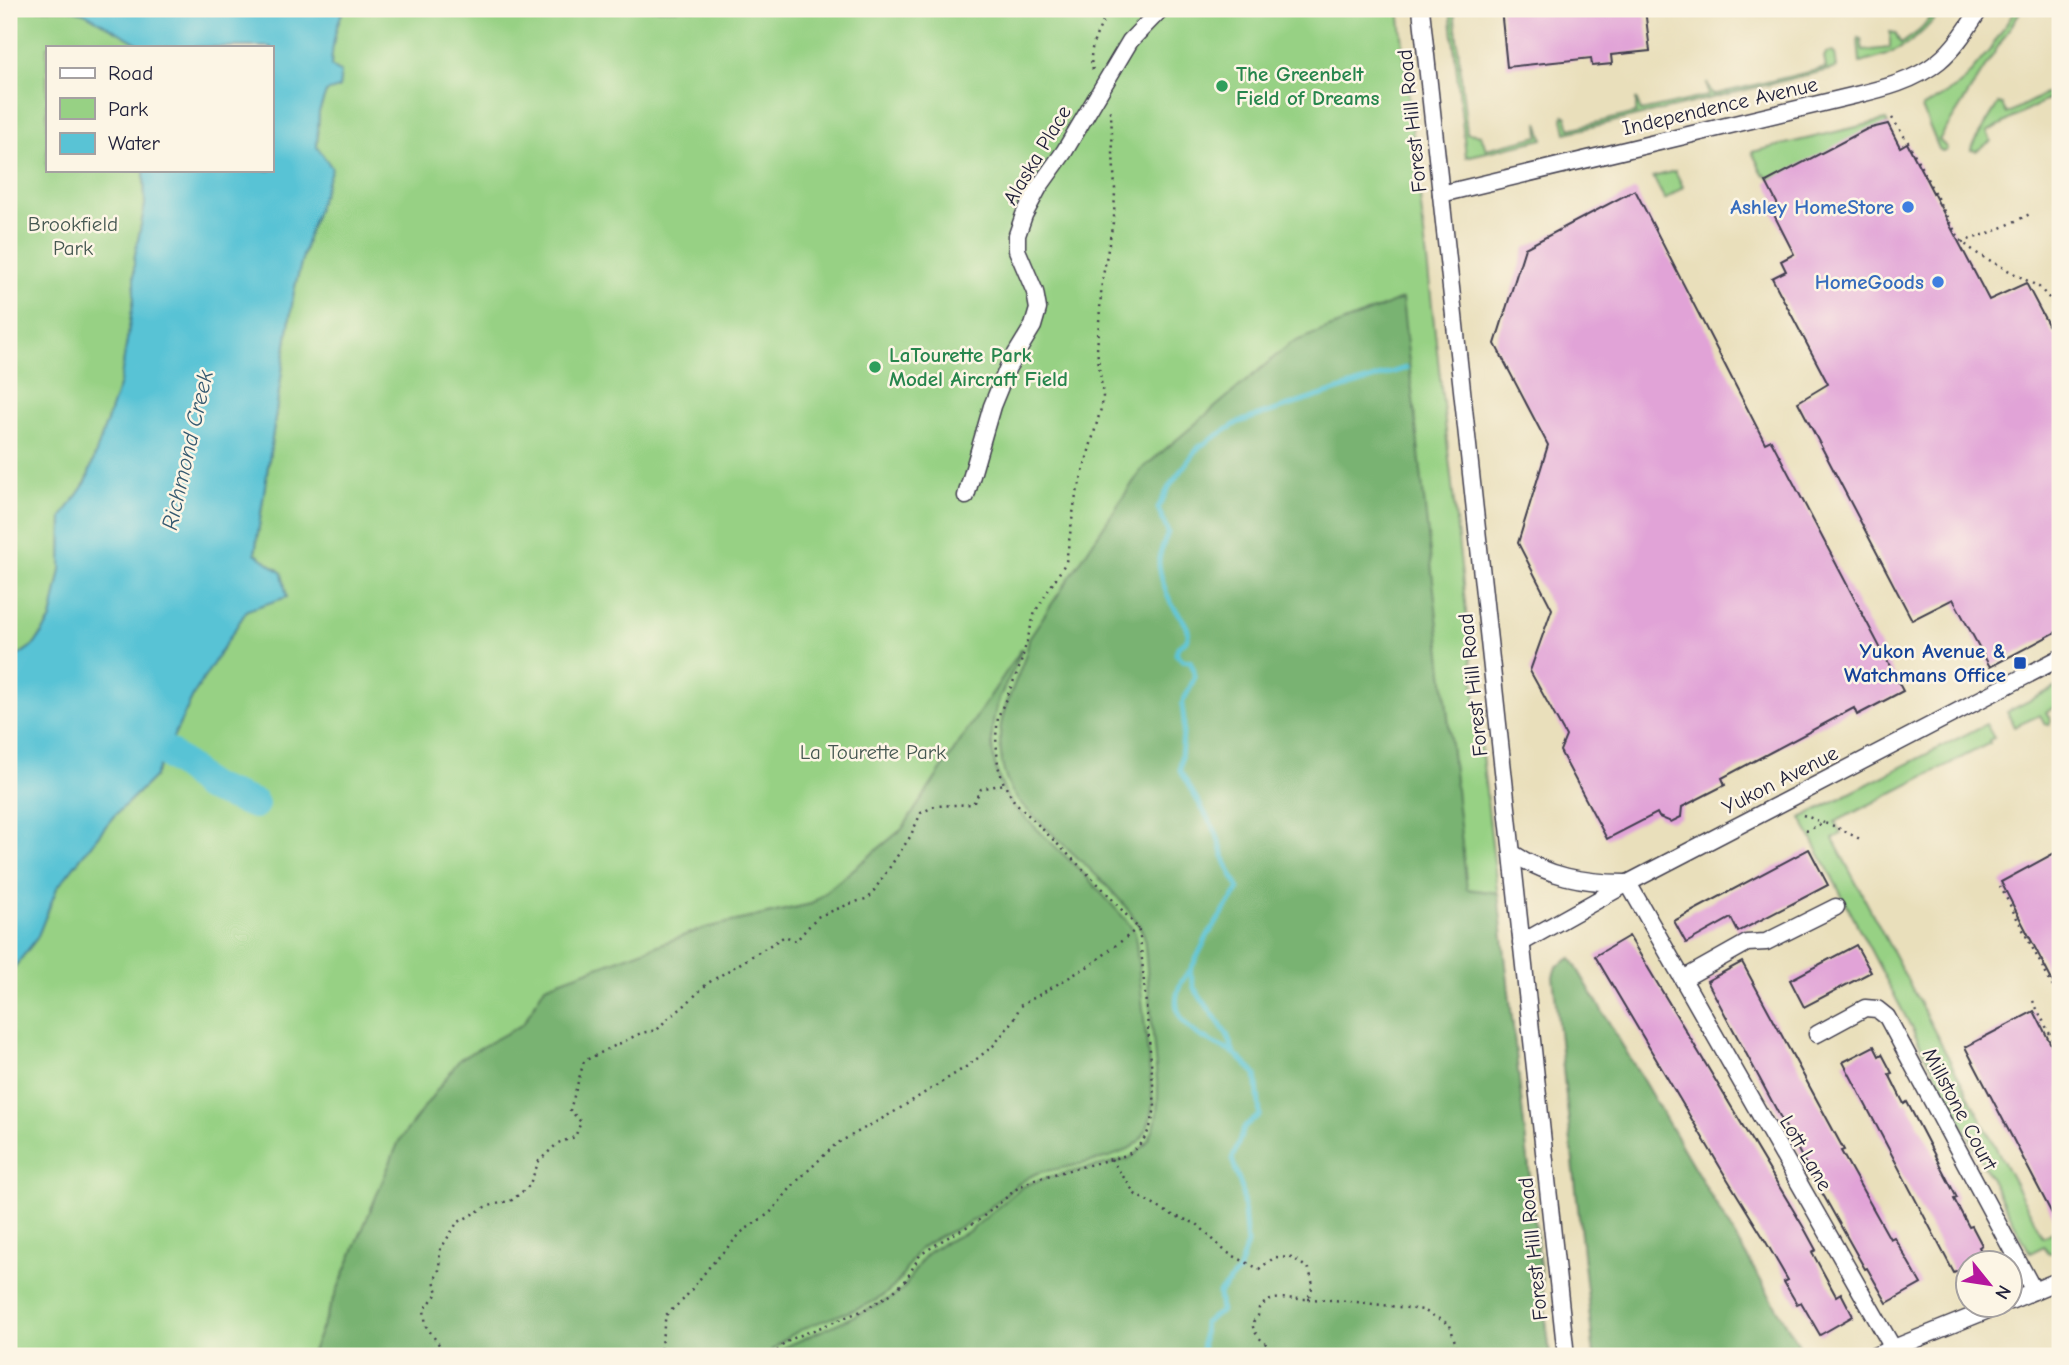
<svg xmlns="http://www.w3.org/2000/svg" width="2069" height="1365" viewBox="0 0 2069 1365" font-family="'Comic Neue',sans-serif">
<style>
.green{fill:#97d184;stroke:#5c7a60;stroke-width:2}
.forest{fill:#79b372;stroke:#4e6a56;stroke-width:2}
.water{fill:#59c3d5;stroke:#3e7288;stroke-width:2}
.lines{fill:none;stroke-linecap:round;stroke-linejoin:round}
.stream{stroke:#59c3d5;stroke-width:5}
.river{stroke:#59c3d5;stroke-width:30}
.building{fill:#e1a3d7}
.minor-casing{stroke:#403e4e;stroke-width:19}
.path{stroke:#403e4e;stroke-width:2.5;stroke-dasharray:2 5;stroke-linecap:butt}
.minor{stroke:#fff;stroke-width:16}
.leisure-dot{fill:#2e9e5b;stroke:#fcf5e5;stroke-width:2.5}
.shop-dot{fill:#3f7fe0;stroke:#fcf5e5;stroke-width:2.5}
.transit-dot{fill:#1a4fb4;stroke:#fcf5e5;stroke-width:2.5}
.labels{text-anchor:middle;stroke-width:5;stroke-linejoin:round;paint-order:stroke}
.leisure-label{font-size:21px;font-weight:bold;fill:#27864d;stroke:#fcf5e5;text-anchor:start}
.street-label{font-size:21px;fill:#22223b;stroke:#fcf5e5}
.shop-label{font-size:21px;font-weight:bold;fill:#366cbe;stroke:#fcf5e5;text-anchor:end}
.park-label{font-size:21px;fill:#455751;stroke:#fcf5e5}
.transit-label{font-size:21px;font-weight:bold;fill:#164399;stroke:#fcf5e5;text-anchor:end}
.water-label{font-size:23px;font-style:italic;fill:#355a71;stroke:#fcf5e5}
</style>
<rect width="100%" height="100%" fill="#fcf5e5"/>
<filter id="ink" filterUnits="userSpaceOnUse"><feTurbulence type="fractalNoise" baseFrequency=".0143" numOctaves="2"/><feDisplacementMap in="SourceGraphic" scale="14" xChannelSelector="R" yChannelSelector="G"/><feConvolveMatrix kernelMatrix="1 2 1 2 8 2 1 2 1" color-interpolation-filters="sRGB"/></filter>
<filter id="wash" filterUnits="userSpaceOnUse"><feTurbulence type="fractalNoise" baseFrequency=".00686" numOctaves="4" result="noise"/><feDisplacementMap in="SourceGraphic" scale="28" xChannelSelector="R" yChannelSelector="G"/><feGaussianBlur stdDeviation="1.57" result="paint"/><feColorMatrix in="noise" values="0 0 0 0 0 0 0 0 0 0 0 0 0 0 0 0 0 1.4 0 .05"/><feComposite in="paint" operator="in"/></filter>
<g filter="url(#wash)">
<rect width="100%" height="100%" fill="#e9dfbb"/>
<g class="green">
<path d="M9,9H136L138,47H47V170H144L145,205L134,260V298L120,383L86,482L62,517L61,570L51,619L35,644L15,658L9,675Z"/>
<path d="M344,9H1399C1446,458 1500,907 1550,1356H9V974L37,938L57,888L113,817L154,777L195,692L247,610L282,573L255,554L294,291L308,236L317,147L319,112L326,92L331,66L332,46L338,19Z"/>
<path d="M1450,9H1454L1467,133L1481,135L1486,149L1539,136L1538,122L1543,139L1466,157Z"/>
<path d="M1937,9H1942C1919,41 1898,54 1860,63L1858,38L1861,39L1863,51L1890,48V32L1895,33L1901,44L1919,31Z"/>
<path d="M2016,9H2022L1939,140L1947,148L1946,151H1942L1939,149L1922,108L1960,85L1989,51Z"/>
<path d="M1832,52L1835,54L1837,68L1566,133L1563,118L1564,115L1567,117L1570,129L1636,113V99L1641,111L1708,96L1707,82L1712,95L1826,68L1824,57L1826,53Z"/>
<path d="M2060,86V93L1987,132L1991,141L1976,151L1971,150L1972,146L1998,104L2002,105L2007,114Z"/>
<path d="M1886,120L1888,124L1771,180L1762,172L1752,152Z"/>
<path d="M1675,171L1683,187L1665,200L1653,177Z"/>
<path d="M2060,685V704L2046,712L2051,720L2049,725L2045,724L2040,715L2014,727L2007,712Z"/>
<path d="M1986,724L1994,738L1989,740L1990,743L1835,822L1841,834L1833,839L2043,1237L2060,1228V1251L2049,1253L2044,1246L2030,1253L1801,818Z"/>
</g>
<g class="forest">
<path d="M1402,299L1467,889L1498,893L1550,1356H775L785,1347L874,1307L895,1295L903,1289L920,1262L929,1252L941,1244L970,1231L1020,1188L1031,1183L1053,1176L1128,1159C1155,1143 1158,1121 1158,1092L1144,935C1129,901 1074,855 1046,828C1035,817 1021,806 1013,793C1002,776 1000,755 1000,736C1001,700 1025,672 1029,638L1142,469L1291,343Z"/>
<path d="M1022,648C1017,665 1007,680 1000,697C985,733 992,776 1014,807L1083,873L1127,921L1135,933L1153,1103C1151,1117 1148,1133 1137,1143C1119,1160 1062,1167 1037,1173C1012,1184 996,1206 973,1220C956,1231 936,1235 921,1248C914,1254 910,1263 906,1270C899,1283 889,1293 876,1300C842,1319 792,1322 768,1356H310L399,1141L460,1059L523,1024L545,986L705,928L811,904L902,829Z"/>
<path d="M1571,958L1804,1354L1798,1356H1594L1553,976L1556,967Z"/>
</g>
<path class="water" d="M70,9H344C335,27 332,46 331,66L341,73L339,88L326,92L319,112L317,147L332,168L308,236L294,291L255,553L282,573L287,597L247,610L195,692L154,777L113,817L57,888L37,938L9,974V675L15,658L35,644L51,619L61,570L62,517L86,482L120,383L134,298V260L145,205L144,170H271V47H138L137,43L84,13Z"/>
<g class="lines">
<g class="stream">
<path d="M1190,971C1182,978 1179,986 1177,995C1171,1028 1211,1042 1234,1053"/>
<path d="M1202,1356L1204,1323L1221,1311L1219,1293L1238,1272L1247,1244L1242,1189L1232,1159L1245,1126L1260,1115L1256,1074L1234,1053L1227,1034L1194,988L1190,971L1208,935L1239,889L1226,863L1216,832L1180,771L1184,721L1182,704L1194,679V670L1190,661L1183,660L1176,654L1178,647C1202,633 1178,617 1170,601C1165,591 1160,575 1159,564C1158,553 1165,542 1168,532L1158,508L1169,487L1199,447L1239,422L1406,368"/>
</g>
<path class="river" d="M135,728L190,770L206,786L254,804"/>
</g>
<g id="blocks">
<g class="building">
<path d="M1501,9H1645L1650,51L1611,55L1612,64L1592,66L1591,58L1507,67Z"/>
<path d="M1888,124L1900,147L1907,143L1989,300L2026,283L2054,336L2060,332V630L1990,667L1953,599L1912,620L1798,402L1828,384L1772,278L1786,271L1781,261L1794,254L1771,209L1778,205L1766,182L1867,129Z"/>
<path d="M1635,190L1765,443L1771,440L1903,691L1857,715L1854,708L1722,778L1725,785L1682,807L1681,817L1671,822L1659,817L1657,813L1607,839L1560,751L1566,736L1530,671L1552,609L1518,543L1548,445L1495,344L1525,248Z"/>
<path d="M1809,849L1828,885L1738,932L1731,918L1686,943L1674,921Z"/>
<path d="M2060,850V996L2001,882Z"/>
<path d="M1629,936L1804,1228L1816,1250L1812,1252L1836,1296L1841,1293L1853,1316L1820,1335L1801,1302L1797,1304L1784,1282L1788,1280L1763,1237L1723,1172L1595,956Z"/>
<path d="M1856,945L1871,972L1804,1007L1790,980Z"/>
<path d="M1742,962L1844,1150L1841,1151L1890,1239L1894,1237L1921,1284L1887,1303L1867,1268L1865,1269L1803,1159L1707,981Z"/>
<path d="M2034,1011L2060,1062V1229L1965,1047Z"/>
<path d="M1874,1046L1879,1056L1882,1054L1892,1073L1889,1074L1904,1104L1907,1102L1957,1198L1954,1199L1969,1227L1972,1226L1982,1245L1979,1247L1985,1257L1972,1264H1968V1266L1954,1273L1843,1062Z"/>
</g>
</g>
</g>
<g filter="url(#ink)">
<use href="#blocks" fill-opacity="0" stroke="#403e4e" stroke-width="2"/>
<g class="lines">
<g class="minor-casing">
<g id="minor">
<path d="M1421,9L1566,1356"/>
<path d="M1441,194L1852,96C1882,89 1915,81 1939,61C1956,47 1968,27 1980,9"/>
<path d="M966,496L992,406L1008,367L1033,326L1038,309L1035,292L1017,250V235L1024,215L1039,187L1064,152L1130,41L1161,9"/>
<path d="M1512,853C1548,876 1582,883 1625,883"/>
<path d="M1628,883L1893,1348"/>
<path d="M1521,943L1628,883L2060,658"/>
<path d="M1683,979L1747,943L1766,942L1836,907"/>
<path d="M1817,1034L1865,1008L1877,1009L1887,1017L2034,1291"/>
<path d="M2010,1301L2060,1280"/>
<path d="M1874,1356L1998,1306"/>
</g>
</g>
<g class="path">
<path d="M1093,70C1086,48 1100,28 1110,9"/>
<path d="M1892,118L1908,142L1950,223L1962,242L1978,254L2039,287L2049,298L2060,316"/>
<path d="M1962,242L1995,231L2030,214"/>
<path d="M1803,815L1824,823"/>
<path d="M1806,831L1824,823L1834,826L1860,839"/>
<path d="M2000,886L2056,993L2060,996"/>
<path d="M2033,1001L2060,1054"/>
<path d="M1111,1159L1136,1195L1170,1214L1197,1224L1226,1252L1259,1269L1275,1257L1293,1258L1309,1269L1313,1285L1308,1299C1289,1300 1273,1293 1259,1308L1258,1316L1252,1323C1256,1342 1269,1341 1274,1356"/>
<path d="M1308,1299L1349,1301L1423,1310L1450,1325L1459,1356"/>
<path d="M447,1356L426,1326L424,1310L438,1292L434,1281L439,1270L440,1250L457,1223L485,1207L512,1200L529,1186L539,1161L558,1143L575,1137L581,1122L570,1110L584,1061L641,1033L657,1030L666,1020L683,1007L708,983L785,936L796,941L817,917L852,903L869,898L910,837L921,813L935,806L973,804L981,789L1004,784"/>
<path d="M659,1356L666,1315L684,1299L710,1266L743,1231L770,1213L795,1183L836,1144L894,1112L969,1065L993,1046L1014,1020L1020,1006L1092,964L1138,928"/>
<path d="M772,1356L785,1343L796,1337L864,1310L892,1293L906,1280L920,1255L943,1240L979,1220L1019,1187L1035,1179L1127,1155C1146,1142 1151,1129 1155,1107L1140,937L1138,928L1104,890L1014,801L1004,784L998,766L996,737L998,717L1020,666L1035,612L1066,562L1075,500L1102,405L1103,396L1097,350L1102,281L1114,217L1115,190L1111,115L1109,108"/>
</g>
<use href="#minor" class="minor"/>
</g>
</g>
<g class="leisure-dot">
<circle cx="1222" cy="86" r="7"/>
<circle cx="875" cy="367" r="7"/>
</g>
<g class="shop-dot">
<circle cx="1908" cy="207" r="7"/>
<circle cx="1938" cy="282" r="7"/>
</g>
<rect class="transit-dot" x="2013" y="656" width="14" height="14" rx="3.5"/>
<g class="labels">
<g class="leisure-label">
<text x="1236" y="81">The Greenbelt<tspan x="1236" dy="24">Field of Dreams</tspan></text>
<text x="889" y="362">LaTourette Park<tspan x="889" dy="24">Model Aircraft Field</tspan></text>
</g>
<g class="street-label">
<text transform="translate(1720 106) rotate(-13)" y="7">Independence Avenue</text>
<text transform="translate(1412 121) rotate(-96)" y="7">Forest Hill Road</text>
<text transform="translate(1037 155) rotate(-59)" y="7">Alaska Place</text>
<text transform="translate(1473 685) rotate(-96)" y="7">Forest Hill Road</text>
<text transform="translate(1780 780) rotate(-27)" y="7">Yukon Avenue</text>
<text transform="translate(1960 1109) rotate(62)" y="7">Millstone Court</text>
<text transform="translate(1806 1153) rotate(60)" y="7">Lott Lane</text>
<text transform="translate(1533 1249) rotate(-96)" y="7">Forest Hill Road</text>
</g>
<g class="shop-label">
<text x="1894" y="214">Ashley HomeStore</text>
<text x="1924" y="289">HomeGoods</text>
</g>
<g class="park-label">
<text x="73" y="231">Brookfield<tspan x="73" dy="24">Park</tspan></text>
<text x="873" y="759">La Tourette Park</text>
</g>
<g class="transit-label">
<text x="2006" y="658">Yukon Avenue &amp;<tspan x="2006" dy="24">Watchmans Office</tspan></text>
</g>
<g class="water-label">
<text transform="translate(187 450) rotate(-77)" y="8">Richmond Creek</text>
</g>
</g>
<rect width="2069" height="1365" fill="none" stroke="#fcf5e5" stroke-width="35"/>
<rect x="46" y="46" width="228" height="126" fill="#fcf5e5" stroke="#a5a1a1" stroke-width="2"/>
<rect x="60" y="68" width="35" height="10" fill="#ffffff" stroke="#a5a1a1" stroke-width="2"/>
<text x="108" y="80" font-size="21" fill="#22223b">Road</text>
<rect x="60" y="98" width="35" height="21" fill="#97d184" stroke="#a5a1a1" stroke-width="2"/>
<text x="108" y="116" font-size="21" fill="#22223b">Park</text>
<rect x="60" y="133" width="35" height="21" fill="#59c3d5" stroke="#a5a1a1" stroke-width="2"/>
<text x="108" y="150" font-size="21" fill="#22223b">Water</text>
<g transform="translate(1989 1284) rotate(120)"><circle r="33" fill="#fcf5e5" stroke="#a5a1a1" stroke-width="2"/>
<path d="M0-5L12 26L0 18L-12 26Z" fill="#b5179e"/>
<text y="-10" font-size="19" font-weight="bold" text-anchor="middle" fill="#22223b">N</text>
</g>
</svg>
